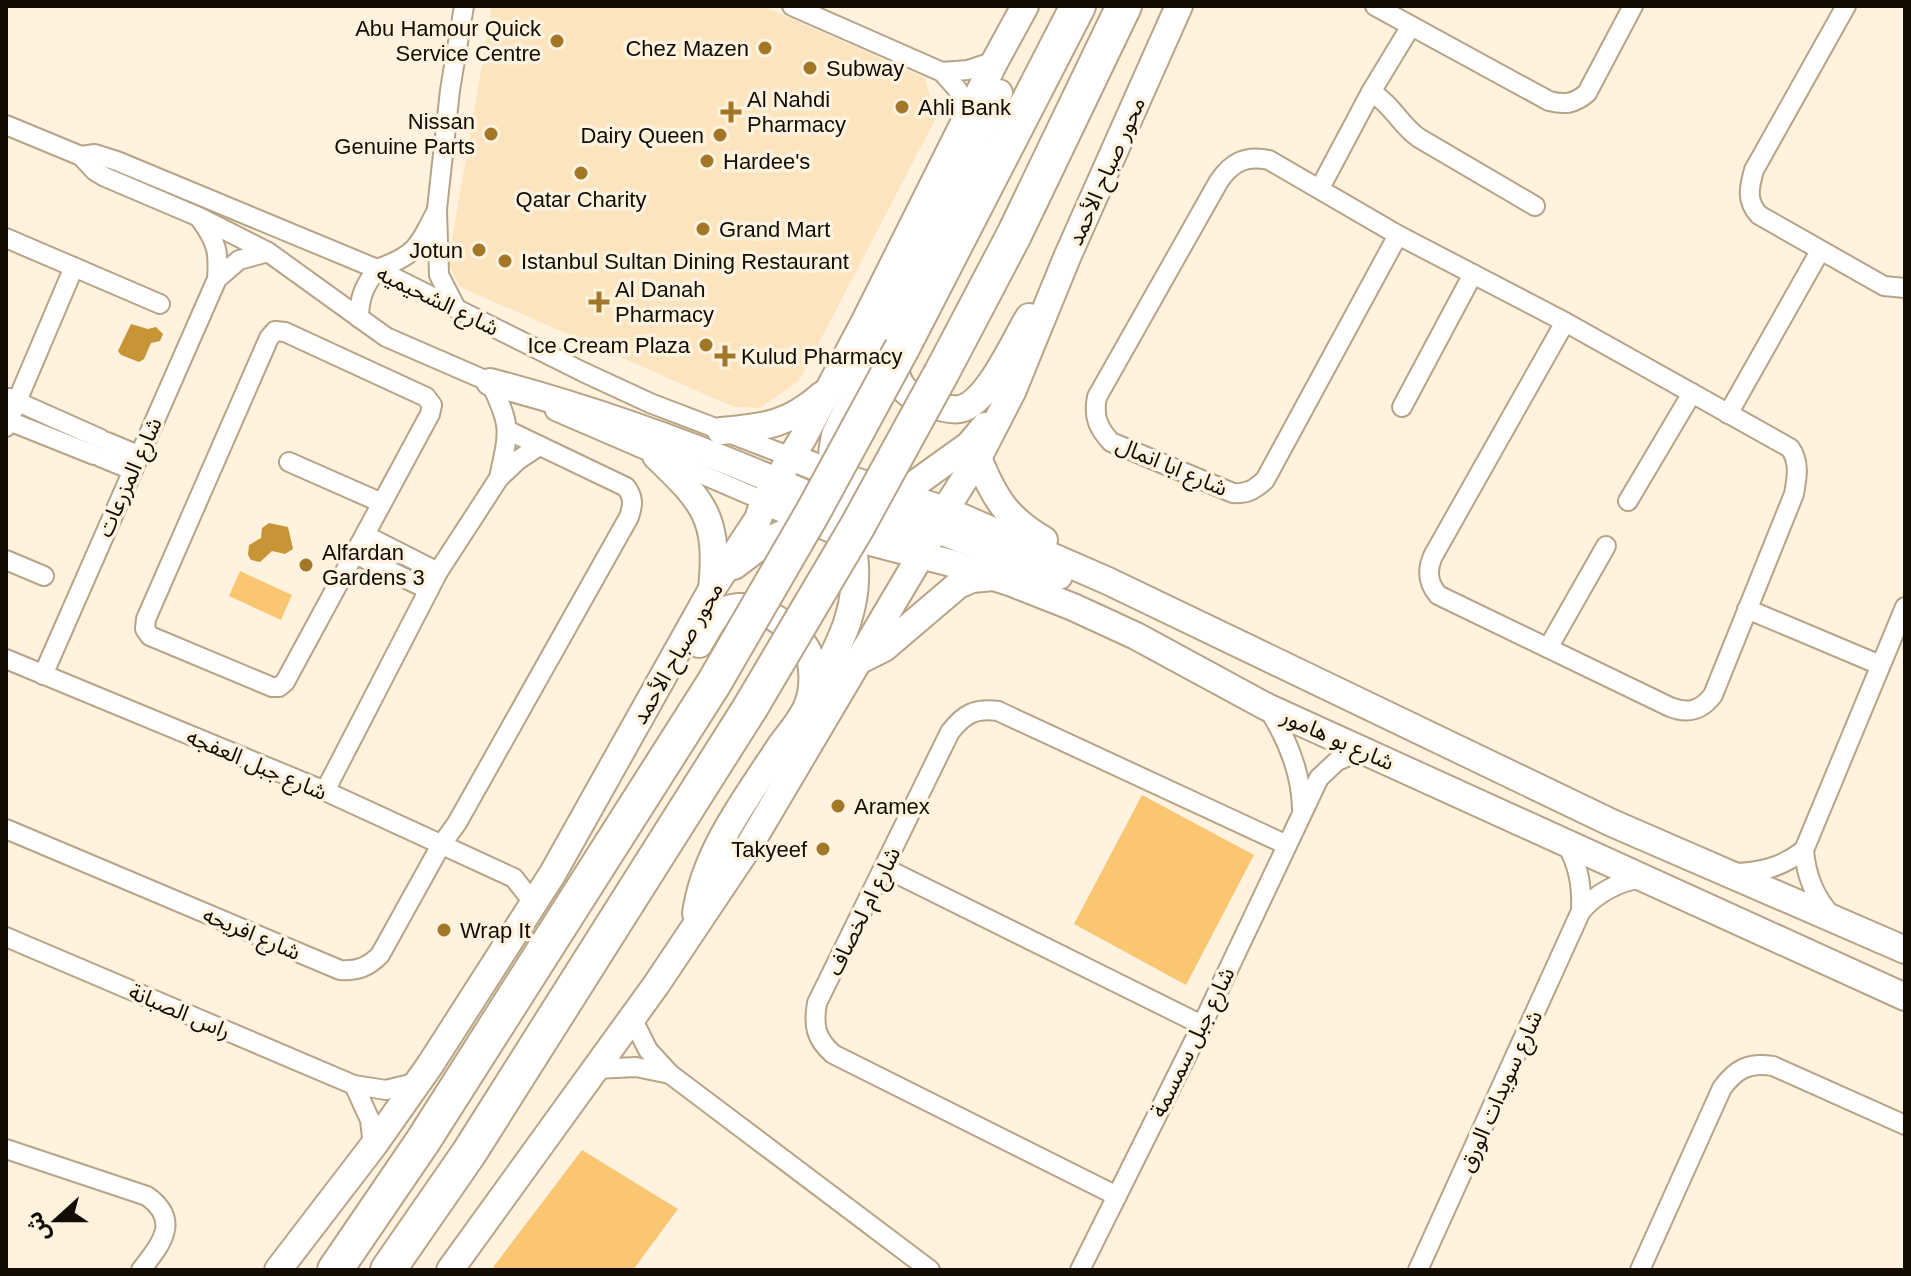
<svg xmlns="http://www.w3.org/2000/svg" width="1911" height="1276" viewBox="0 0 1911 1276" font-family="Helvetica,'Noto Sans Arabic',sans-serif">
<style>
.built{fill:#fce4be}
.green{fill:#fac671}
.water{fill:#c79436}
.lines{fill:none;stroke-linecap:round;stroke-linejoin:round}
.street-casing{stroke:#b7a487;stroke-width:22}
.secondary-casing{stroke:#b7a487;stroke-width:30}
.highway-casing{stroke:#b7a487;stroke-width:38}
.street{stroke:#fff;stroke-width:18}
.secondary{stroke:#fff;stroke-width:26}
.highway{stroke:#fff;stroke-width:34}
.highway-bridge-casing{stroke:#b7a487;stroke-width:38;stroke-linecap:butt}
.highway-bridge{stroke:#fff;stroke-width:34}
.poi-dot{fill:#a27727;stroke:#fff3e0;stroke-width:3}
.labels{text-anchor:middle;stroke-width:7;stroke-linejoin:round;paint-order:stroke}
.poi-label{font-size:22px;fill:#120c03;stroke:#fff3e0;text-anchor:start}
.street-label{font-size:22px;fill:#120c03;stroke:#fff3e0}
</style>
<rect width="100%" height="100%" fill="#fff3e0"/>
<path class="built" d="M492,6H763L925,78L936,118L799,381L760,408L734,407L460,287L448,263Z"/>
<g class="green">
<path d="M240,571L292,595L281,620L229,596Z"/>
<path d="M1142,795L1254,855L1186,985L1074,924Z"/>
<path d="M582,1150L678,1209L633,1270H491Z"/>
</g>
<g class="water">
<path d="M131,324L148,329L156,327L163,334L160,341L151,343L144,359L139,362L121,355L118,351Z"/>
<path d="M269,523L288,527L293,549L285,554L272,551L260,562L251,560L248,555L249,545L261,538L262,528Z"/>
</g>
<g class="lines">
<g class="street-casing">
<g id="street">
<path d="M792,6L942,72L958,90L966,118"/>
<path d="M1375,6L1549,101C1565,105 1574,104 1587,93L1633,6"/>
<path d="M1846,6L1754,170C1749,188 1746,201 1759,215L1884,286L1905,288"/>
<path d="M942,72L968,70L995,61"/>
<path d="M1371,92C1392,104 1400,125 1419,138L1535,206"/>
<path d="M6,125L81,156L95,171L105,177L199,217L268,252L386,337L499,386"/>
<path d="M81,156L95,154L117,161L377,269L583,372L650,403L791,457"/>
<path d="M1320,188L1371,92L1411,26"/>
<path d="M200,219C217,242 219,252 217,279"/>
<path d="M1398,235L1265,480C1254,490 1247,494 1233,493L1111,442C1098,428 1093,416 1097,397L1219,181C1232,162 1246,155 1269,160L1398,235L1565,322L1790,448C1800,462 1797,477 1794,494L1713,695C1701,711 1688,714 1670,707L1438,595C1427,582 1427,570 1433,556L1565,322"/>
<path d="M6,238L160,304"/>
<path d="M377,269C416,255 418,247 436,212"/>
<path d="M456,308L439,275L437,209L450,90L464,6"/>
<path d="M359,318C359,297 365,285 377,269"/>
<path d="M490,382C512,427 509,431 499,478"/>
<path d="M9,398L101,439"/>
<path d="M1402,407L1473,274"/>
<path d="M555,411L764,501"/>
<path d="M1728,414L1820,251"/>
<path d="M9,421L94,455"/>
<path d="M6,427L74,267"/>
<path d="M107,442L138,455"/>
<path d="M100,457L132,470"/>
<path d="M289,462L382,503L285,682L279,687H272L150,636L145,629L146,619L269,338L275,331L285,332L426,397L432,405L430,414L382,503"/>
<path d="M1628,501L1692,393"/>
<path d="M365,535L438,572"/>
<path d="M355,554L429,590"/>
<path d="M6,560L44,576"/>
<path d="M1747,609L1880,665"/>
<path d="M1548,648L1606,546"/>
<path d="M6,659L325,791L514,878L529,897V912"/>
<path d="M43,675L217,279L239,260L268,252"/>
<path d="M1267,707C1287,738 1301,771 1302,808"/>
<path d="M325,791L438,572L499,478L518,460L539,446"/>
<path d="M6,829L340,970C358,971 368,967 380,955L441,845L457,823L629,517C633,505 634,498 626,487L509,431"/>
<path d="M1566,843C1579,866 1582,886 1581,911"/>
<path d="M885,868L1202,1025"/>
<path d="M1732,873C1760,873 1782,867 1804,850"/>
<path d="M1832,916C1814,897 1806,876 1804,850L1905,607"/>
<path d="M6,937L354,1085L386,1090L418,1082"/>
<path d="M632,1018L648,1050L670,1074L930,1270"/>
<path d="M595,1069L636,1067L670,1074"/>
<path d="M354,1085L370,1120L373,1146"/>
<path d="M6,1149L147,1196C182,1221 160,1245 141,1270"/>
<path d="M1117,1196L833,1054C816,1039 813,1026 817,1003L950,732C964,714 975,708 998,711L1287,845"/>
<path d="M1080,1270L1202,1025L1319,778L1337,761L1363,750"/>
<path d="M1418,1270L1581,911C1598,892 1617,882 1642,878"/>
<path d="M1640,1270L1722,1088C1736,1069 1749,1062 1773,1066L1905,1125"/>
</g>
</g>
<g class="secondary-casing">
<g id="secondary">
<path d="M894,355C895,379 900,393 924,401C935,405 947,411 960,409C988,403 1014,341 1029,317"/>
<path d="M490,382C608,413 723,456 835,507"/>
<path d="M721,431C765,427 788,425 822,395"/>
<path d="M656,456C705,503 719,518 712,589"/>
<path d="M791,457L833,474L945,510L1108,581L1612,823L1905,950"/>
<path d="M978,458C994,497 1006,518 1044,540"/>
<path d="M764,501L851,537L951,563L1012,583L1073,607L1136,636L1267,707L1905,997"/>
<path d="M891,501L969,445L985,426"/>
<path d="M869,515L891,517L935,529L1059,576"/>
<path d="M909,546C886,530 839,501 833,472C830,460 833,447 835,435L999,93"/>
<path d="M734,566L767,541L810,521"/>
<path d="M860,660L884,648L958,585L972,579L993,577"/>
<path d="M814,693C838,647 861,609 854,555C852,547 852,539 848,531"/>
<path d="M696,914C704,852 748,796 781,745C790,733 803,718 808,704C814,689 814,664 807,650C792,623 743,589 715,618C709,625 704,636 699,644"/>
<path d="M278,1270L373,1146L430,1065L553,873L712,589L758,519L764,501L803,438L865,321L995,61L1025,6"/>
<path d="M450,1270L656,985L749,846L921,555L945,510L978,458L1012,392L1068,255L1179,6"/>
</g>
</g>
<g class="highway-casing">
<g id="highway">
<path d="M902,348L1078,6"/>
<path d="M942,372L1014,235L1124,6"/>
<path d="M335,1270L423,1141L714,683"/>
<path d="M388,1270L469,1153L750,708"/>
</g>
</g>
<use href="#street" class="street"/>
<use href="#secondary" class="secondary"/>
<use href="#highway" class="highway"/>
<g class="highway-bridge-casing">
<g id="highway-bridge">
<path d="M714,683L813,512L902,348"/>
<path d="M750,708L857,527L942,372"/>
</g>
</g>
<use href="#highway-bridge" class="highway-bridge"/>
</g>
<g class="poi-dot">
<circle cx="557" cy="41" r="8"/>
<circle cx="765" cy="48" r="8"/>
<circle cx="810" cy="68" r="8"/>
<circle cx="902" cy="107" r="8"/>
<path d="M727 100h8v8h8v8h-8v8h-8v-8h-8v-8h8z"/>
<circle cx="491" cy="134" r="8"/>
<circle cx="720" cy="135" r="8"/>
<circle cx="707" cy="161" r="8"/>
<circle cx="581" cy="173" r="8"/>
<circle cx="703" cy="229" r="8"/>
<circle cx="479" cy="250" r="8"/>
<circle cx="505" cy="261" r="8"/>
<path d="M595 290h8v8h8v8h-8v8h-8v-8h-8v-8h8z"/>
<circle cx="706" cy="345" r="8"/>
<path d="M721 344h8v8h8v8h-8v8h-8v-8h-8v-8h8z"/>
<circle cx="306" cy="565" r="8"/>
<circle cx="838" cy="806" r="8"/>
<circle cx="823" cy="849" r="8"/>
<circle cx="444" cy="930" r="8"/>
</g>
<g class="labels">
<g class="poi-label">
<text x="541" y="36" text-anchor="end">Abu Hamour Quick<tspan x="541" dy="25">Service Centre</tspan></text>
<text x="749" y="56" text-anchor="end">Chez Mazen</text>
<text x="826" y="76">Subway</text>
<text x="747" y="107">Al Nahdi<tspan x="747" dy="25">Pharmacy</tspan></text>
<text x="918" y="115">Ahli Bank</text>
<text x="475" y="129" text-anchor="end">Nissan<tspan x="475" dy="25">Genuine Parts</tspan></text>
<text x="704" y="143" text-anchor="end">Dairy Queen</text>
<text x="723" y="169">Hardee's</text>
<text x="581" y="207" text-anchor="middle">Qatar Charity</text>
<text x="719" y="237">Grand Mart</text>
<text x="463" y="258" text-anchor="end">Jotun</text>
<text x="521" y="269">Istanbul Sultan Dining Restaurant</text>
<text x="615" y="297">Al Danah<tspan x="615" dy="25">Pharmacy</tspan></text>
<text x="690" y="353" text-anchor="end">Ice Cream Plaza</text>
<text x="741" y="364">Kulud Pharmacy</text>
<text x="322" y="560">Alfardan<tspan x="322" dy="25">Gardens 3</tspan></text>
<text x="854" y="814">Aramex</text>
<text x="807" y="857" text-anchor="end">Takyeef</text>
<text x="460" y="938">Wrap It</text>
</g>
<g class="street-label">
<text transform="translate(1106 171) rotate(-66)" y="8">محور صباح الأحمد</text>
<text transform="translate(438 300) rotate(26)" y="8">شارع الشحيميه</text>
<text transform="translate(1172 466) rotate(23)" y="8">شارع ابا انمال</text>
<text transform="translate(129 477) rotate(-66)" y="8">شارع المزرعات</text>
<text transform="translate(677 653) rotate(-60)" y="8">محور صباح الأحمد</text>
<text transform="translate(1338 739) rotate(24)" y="8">شارع بو هامور</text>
<text transform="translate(257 764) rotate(23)" y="8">شارع جبل العفجه</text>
<text transform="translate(863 911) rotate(-64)" y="8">شارع ام لخصاف</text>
<text transform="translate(252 933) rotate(23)" y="8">شارع افريحه</text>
<text transform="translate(180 1011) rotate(23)" y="8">راس الصبانة</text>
<text transform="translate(1192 1042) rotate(-64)" y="8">شارع جبل سمسمة</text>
<text transform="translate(1500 1091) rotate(-66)" y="8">شارع سويدات الورق</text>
</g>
</g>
<rect width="1911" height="1276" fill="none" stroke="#120c03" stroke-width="16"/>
<g transform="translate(56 1220) rotate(249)" stroke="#fff3e0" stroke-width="6" paint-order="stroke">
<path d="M0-6L14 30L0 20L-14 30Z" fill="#120c03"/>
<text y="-12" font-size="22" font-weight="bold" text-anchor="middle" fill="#120c03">ش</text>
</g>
</svg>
